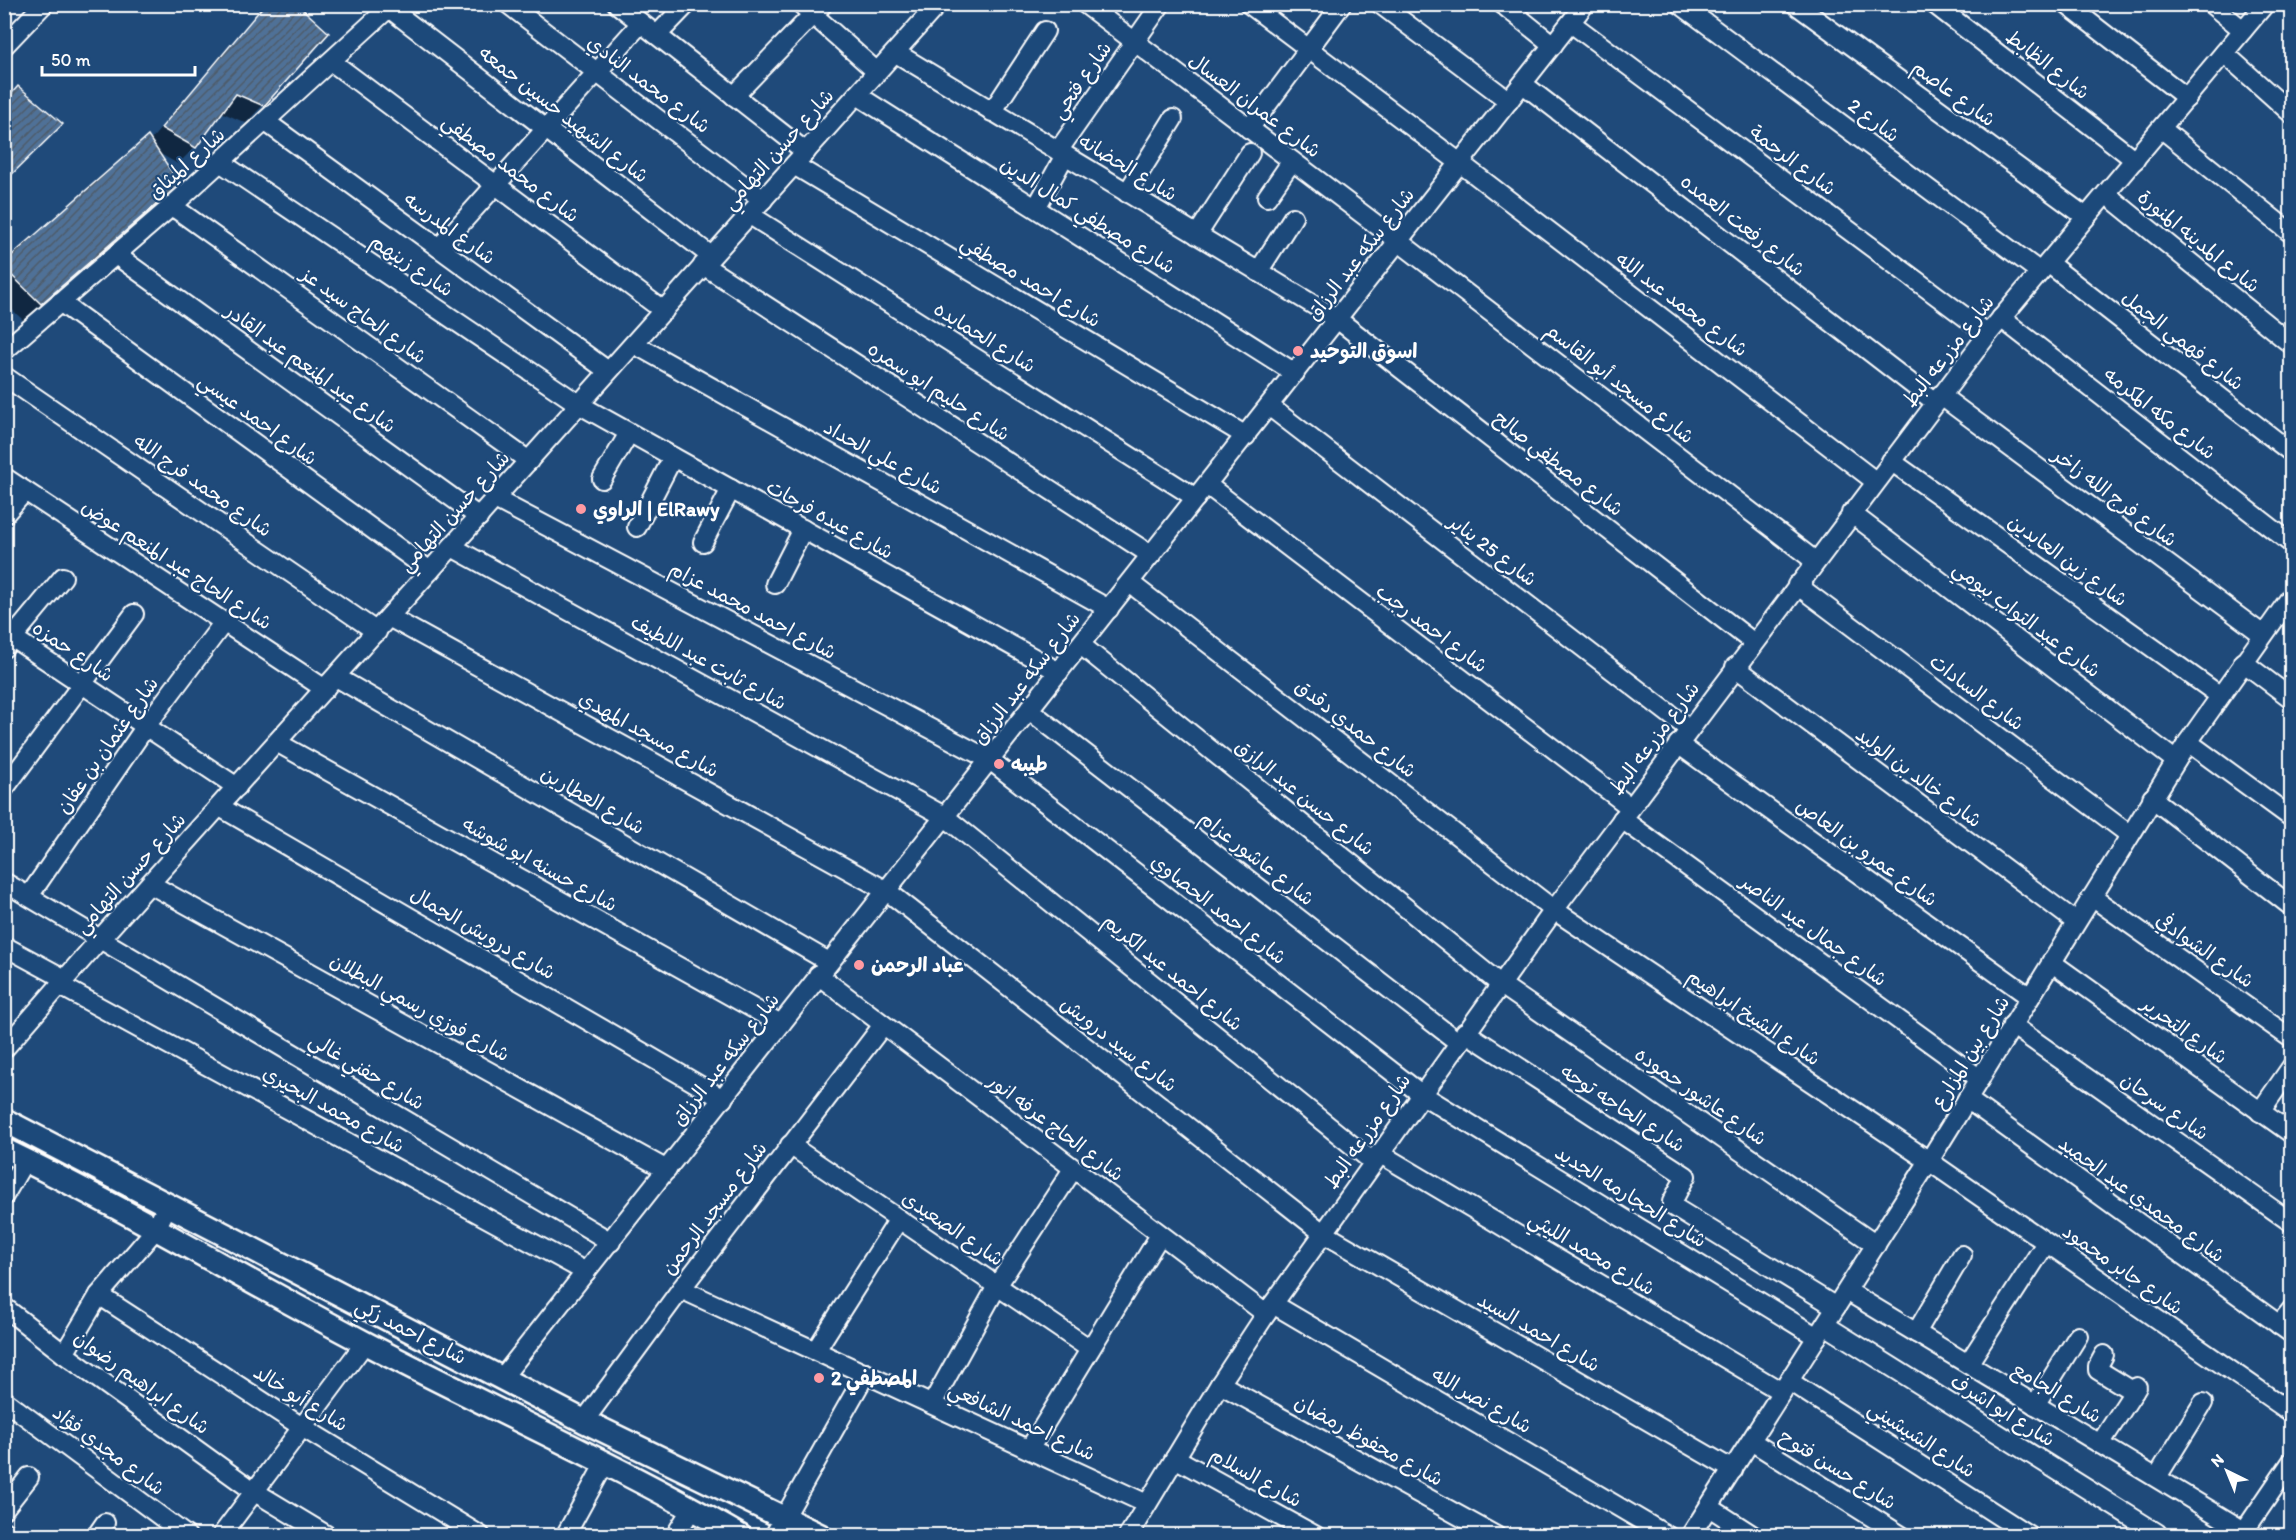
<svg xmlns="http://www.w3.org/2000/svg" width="2296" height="1540" viewBox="0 0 2296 1540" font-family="Itim,'Playpen Sans Arabic',sans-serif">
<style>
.shadow{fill:#0007}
.building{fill:url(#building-hatch);stroke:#fff;stroke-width:1.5}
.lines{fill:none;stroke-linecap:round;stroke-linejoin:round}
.minor-casing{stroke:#fff;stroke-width:22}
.tertiary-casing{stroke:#fff;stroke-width:27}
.minor{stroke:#1f4a7a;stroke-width:18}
.tertiary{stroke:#1f4a7a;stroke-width:22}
.poi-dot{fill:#ff9aa2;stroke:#1f4a7a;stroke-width:2}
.labels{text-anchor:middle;stroke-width:4.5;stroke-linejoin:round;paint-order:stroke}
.street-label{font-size:20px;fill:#fff;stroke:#1f4a7a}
.poi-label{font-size:20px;font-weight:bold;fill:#fff;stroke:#1f4a7a;text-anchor:start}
</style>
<defs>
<pattern id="building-hatch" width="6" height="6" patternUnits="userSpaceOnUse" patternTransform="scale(1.5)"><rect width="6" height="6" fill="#507197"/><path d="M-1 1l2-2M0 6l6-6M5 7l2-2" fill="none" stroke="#4e5b6a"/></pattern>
</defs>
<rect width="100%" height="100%" fill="#1f4a7a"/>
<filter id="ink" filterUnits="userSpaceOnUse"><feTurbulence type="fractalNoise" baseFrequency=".0167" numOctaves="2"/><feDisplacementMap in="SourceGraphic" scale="12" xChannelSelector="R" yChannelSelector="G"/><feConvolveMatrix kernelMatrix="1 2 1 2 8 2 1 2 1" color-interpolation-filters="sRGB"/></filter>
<g filter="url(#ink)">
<path class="shadow" d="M265,4L263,105L246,123L221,112L195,147L178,164L157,152L161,201L23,320L4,302V264L150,141Z"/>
<g class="building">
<path d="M265,4H297L329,33L264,106L236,94L196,148L161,128Z"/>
<path d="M18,86L63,124L4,182V102Z"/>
<path d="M148,136L180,184L41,304L4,268V262Z"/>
</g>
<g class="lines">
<g class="minor-casing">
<g id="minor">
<path d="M508,4L763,200"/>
<path d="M617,4L806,152"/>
<path d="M801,4L877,72"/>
<path d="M1085,4L1398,241L1815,561"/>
<path d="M1249,4L1460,163L1875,481"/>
<path d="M1380,4L1509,101"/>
<path d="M1502,4L1553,45"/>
<path d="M1680,4L2040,272"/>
<path d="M1795,4L2086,217"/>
<path d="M1934,4L2135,160"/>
<path d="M2066,4L2187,98"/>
<path d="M2211,4L2243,30"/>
<path d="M389,8L711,256"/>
<path d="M1571,23L1988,334"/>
<path d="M657,35L687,4"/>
<path d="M4,46L44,4"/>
<path d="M896,53L1337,319L1754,643"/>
<path d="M2224,53L2292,114"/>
<path d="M332,62L664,311"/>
<path d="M1523,84L1935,402"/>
<path d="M857,95L1295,373"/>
<path d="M734,96L823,4"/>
<path d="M992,112L1045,31"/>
<path d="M266,122L608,371"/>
<path d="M1249,129L1342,4"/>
<path d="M2162,129L2292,234"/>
<path d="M1058,151L1161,4"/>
<path d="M220,162L580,405L1059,672"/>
<path d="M794,165L1246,436"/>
<path d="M1127,193L1173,119"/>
<path d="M2106,194L2292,345"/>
<path d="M1267,197L1292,161"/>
<path d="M172,206L529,461"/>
<path d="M1036,208L1065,155"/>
<path d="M750,215L1196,498"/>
<path d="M1197,235L1250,153"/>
<path d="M439,248L641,23"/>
<path d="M116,255L479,517"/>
<path d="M2048,263L2292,453"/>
<path d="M703,265L1151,555"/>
<path d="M1258,272L1293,217"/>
<path d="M60,302L430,571"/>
<path d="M2001,318L2292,544"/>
<path d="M634,344L1109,609"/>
<path d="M4,351L172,206L393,4"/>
<path d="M4,376L377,632"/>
<path d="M1940,395L2262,634"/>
<path d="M1269,406L1689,729"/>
<path d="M1891,461L2219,695"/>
<path d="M4,477L325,689"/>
<path d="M602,479L629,433"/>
<path d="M1207,485L1630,807"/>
<path d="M495,499L990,760L1421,1094L1817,1337"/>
<path d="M1851,513L2176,761"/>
<path d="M4,515L25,491"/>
<path d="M637,527L673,457"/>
<path d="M703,542L731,489"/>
<path d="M452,547L944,816L1373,1162"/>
<path d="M1130,583L1554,910L1929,1161L2292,1413"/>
<path d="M775,584L803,529"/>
<path d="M1797,585L2130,835"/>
<path d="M389,617L887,891L1323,1233L1733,1470"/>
<path d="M4,632L237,787"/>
<path d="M1081,645L1500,984L1876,1245"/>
<path d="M4,648L63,577"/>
<path d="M2243,662L2292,699"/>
<path d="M1735,667L2076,922"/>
<path d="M336,677L829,962"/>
<path d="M1029,710L1458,1042"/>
<path d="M2188,742L2292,818"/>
<path d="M278,743L781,1024"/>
<path d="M1678,744L2030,997"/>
<path d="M4,789L134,614"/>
<path d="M2152,798L2292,907"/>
<path d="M220,807L723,1099"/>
<path d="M1622,819L1980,1079"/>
<path d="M4,882L611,1242"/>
<path d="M150,884L667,1170"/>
<path d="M29,896L146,726L224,622"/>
<path d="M2092,897L2292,1039"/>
<path d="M4,946L65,979"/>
<path d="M2051,962L2292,1134"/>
<path d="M818,975L1266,1314"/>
<path d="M59,985L586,1272"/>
<path d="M2012,1025L2292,1223"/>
<path d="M1465,1032L1686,1176L1672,1202V1206L1836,1307"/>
<path d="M4,1049L100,939L938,4"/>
<path d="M1967,1099L2292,1334"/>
<path d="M2260,1112L2292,1066"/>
<path d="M790,1145L1090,1349"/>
<path d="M1379,1153L1782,1392"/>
<path d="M4,1196L25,1160"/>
<path d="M681,1289L1147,1504"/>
<path d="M1847,1291L2244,1531"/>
<path d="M99,1295L302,1427L481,1536"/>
<path d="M1273,1304L1668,1536"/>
<path d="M4,1307L64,1354L255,1492L328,1536"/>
<path d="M1825,1325L2157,1533"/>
<path d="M2279,1325L2292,1309"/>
<path d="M1916,1333L1962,1255"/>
<path d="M816,1350L899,1219"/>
<path d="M64,1354L99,1295L155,1230L168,1205"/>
<path d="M2104,1355L2098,1366V1370L2134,1392"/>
<path d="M1968,1364L2046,1243"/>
<path d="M502,1378L1585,4"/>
<path d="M1789,1381L2030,1536"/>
<path d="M1220,1384L1496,1536"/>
<path d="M4,1400L187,1536"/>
<path d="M932,1404L997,1286L1073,1169"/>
<path d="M2035,1405L2078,1336"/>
<path d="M584,1421L681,1289L883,1025"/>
<path d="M1751,1441L1902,1536"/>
<path d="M2100,1444L2137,1387"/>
<path d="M1030,1448L1160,1235"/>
<path d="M1175,1458L1316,1536"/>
<path d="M2157,1477L2203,1403"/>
<path d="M1709,1507L1754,1536"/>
<path d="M4,1509L29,1477"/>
<path d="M4,1531L10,1536"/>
<path d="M96,1536L105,1523"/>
<path d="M221,1536L365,1343"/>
<path d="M565,1536L605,1463"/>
<path d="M675,1536L692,1508"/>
<path d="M774,1536L866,1373"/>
<path d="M1128,1536L1220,1384L1266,1314L1554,910L1988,334L2265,4"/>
<path d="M1690,1536L1929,1161L2188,742L2292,595"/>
<path d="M2241,1536L2292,1461"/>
</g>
</g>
<g class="tertiary-casing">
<g id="tertiary">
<path d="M4,1120L584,1421L821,1536"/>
<path d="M4,1150C127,1209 244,1280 365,1343C489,1408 618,1465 740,1536"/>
</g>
</g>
<use href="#minor" class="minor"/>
<use href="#tertiary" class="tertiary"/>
</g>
</g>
<g class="poi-dot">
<circle cx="1298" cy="351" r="6"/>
<circle cx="581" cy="509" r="6"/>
<circle cx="999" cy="764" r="6"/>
<circle cx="859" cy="965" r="6"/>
<circle cx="819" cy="1378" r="6"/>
</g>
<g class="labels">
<g class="street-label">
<text transform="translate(2048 64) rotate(38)" y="7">شارع الظابط</text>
<text transform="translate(1081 80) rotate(-55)" y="7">شارع فتحي</text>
<text transform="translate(649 84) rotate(37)" y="7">شارع محمد النادي</text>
<text transform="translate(1954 93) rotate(36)" y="7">شارع عاصم</text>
<text transform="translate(1255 105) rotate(37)" y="7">شارع عمران العسال</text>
<text transform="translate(564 114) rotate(38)" y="7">شارع الشهيد حسين جمعه</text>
<text transform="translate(1874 120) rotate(37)" y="7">شارع 2</text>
<text transform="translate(778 149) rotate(-48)" y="7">شارع حسن التهامي</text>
<text transform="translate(1793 160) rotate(37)" y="7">شارع الرحمة</text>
<text transform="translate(186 163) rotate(-42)" y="7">شارع الميثاق</text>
<text transform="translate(1128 167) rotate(31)" y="7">شارع الحضانه</text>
<text transform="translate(511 168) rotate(37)" y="7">شارع محمد مصطفي</text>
<text transform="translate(1088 215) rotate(32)" y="7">شارع مصطفي كمال الدين</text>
<text transform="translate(1743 225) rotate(38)" y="7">شارع رفعت العمده</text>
<text transform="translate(450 228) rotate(36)" y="7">شارع المدرسه</text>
<text transform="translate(2199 241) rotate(39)" y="7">شارع المدينه المنورة</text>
<text transform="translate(1360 254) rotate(-52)" y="7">شارع سكه عبد الرزاق</text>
<text transform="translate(412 265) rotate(34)" y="7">شارع زينهم</text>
<text transform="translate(1031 281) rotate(31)" y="7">شارع احمد مصطفي</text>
<text transform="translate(1682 304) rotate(37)" y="7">شارع محمد عبد الله</text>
<text transform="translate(364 315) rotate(36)" y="7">شارع الحاج سيد عز</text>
<text transform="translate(985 337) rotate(32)" y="7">شارع الحمايده</text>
<text transform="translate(2183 340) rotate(38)" y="7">شارع فهمي الجمل</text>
<text transform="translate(1948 351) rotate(-52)" y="7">شارع مزرعه البط</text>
<text transform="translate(311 368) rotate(36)" y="7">شارع عبد المنعم عبد القادر</text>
<text transform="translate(1620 383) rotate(38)" y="7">شارع مسجد أبو القاسم</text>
<text transform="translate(939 391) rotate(33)" y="7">شارع حليم ابو سمره</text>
<text transform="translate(2160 413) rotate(38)" y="7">شارع مكه المكرمه</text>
<text transform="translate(258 419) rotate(36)" y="7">شارع احمد عيسي</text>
<text transform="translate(883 457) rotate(29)" y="7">شارع علي الحداد</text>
<text transform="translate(1559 463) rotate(38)" y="7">شارع مصطفي صالح</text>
<text transform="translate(203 485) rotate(35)" y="7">شارع محمد فرج الله</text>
<text transform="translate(2115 497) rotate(37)" y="7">شارع فرج الله زاخر</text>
<text transform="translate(454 511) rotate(-48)" y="7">شارع حسن التهامي</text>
<text transform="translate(830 519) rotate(29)" y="7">شارع عبده فرحات</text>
<text transform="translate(1493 550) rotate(37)" y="7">شارع 25 يناير</text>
<text transform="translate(2068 560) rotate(36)" y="7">شارع زين العابدين</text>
<text transform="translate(177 564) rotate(33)" y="7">شارع الحاج عبد المنعم عوض</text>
<text transform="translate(753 610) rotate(28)" y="7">شارع احمد محمد عزام</text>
<text transform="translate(2027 619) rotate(37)" y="7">شارع عبد التواب بيومي</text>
<text transform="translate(1432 628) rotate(37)" y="7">شارع احمد رجب</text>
<text transform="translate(73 651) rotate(34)" y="7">شارع حمزه</text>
<text transform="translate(709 662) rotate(29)" y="7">شارع ثابت عبد اللطيف</text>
<text transform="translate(1026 678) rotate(-52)" y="7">شارع سكه عبد الرزاق</text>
<text transform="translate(1977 692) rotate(37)" y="7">شارع السادات</text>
<text transform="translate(1356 728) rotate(38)" y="7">شارع حمدي دقدق</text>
<text transform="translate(649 734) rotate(29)" y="7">شارع مسجد المهدي</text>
<text transform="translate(1654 738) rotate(-53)" y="7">شارع مزرعه البط</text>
<text transform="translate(107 745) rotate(-55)" y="7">شارع عثمان بن عفان</text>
<text transform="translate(1919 777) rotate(37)" y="7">شارع خالد بن الوليد</text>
<text transform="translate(1305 797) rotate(39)" y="7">شارع حسن عبد الرازق</text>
<text transform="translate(593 800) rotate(30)" y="7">شارع العطارين</text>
<text transform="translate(1867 852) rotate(36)" y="7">شارع عمرو بن العاص</text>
<text transform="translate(1257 858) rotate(38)" y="7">شارع عاشور عزام</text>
<text transform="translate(540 864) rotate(29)" y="7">شارع حسنه ابو شوشه</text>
<text transform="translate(130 873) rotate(-48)" y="7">شارع حسن التهامي</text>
<text transform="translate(1219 909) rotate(38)" y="7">شارع احمد الحصاوي</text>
<text transform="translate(1814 930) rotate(36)" y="7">شارع جمال عبد الناصر</text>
<text transform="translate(483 933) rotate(30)" y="7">شارع درويش الجمال</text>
<text transform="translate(2205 950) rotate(35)" y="7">شارع الشوادفي</text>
<text transform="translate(1173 972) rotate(39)" y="7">شارع احمد عبد الكريم</text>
<text transform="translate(420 1007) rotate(29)" y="7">شارع فوزي رسمي البطلان</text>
<text transform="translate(1754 1017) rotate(34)" y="7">شارع الشيخ ابراهيم</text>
<text transform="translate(2185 1030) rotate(36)" y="7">شارع التحرير</text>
<text transform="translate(1119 1044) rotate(38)" y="7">شارع سيد درويش</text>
<text transform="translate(1970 1052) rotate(-58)" y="7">شارع بين المزارع</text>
<text transform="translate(725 1059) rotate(-52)" y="7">شارع سكه عبد الرزاق</text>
<text transform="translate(367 1071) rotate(31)" y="7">شارع حفني غالي</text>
<text transform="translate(1701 1096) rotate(35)" y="7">شارع عاشور حموده</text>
<text transform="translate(2165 1106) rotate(35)" y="7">شارع سرحان</text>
<text transform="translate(1623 1108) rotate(33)" y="7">شارع الحاجه توحه</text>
<text transform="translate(334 1109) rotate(29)" y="7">شارع محمد البحيري</text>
<text transform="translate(1056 1127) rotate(37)" y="7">شارع الحاج عرفه انور</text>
<text transform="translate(1367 1131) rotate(-55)" y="7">شارع مزرعه البط</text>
<text transform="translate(1631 1196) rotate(32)" y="7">شارع الحجارمه الجديد</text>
<text transform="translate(2142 1199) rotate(36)" y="7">شارع محمدي عبد الحميد</text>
<text transform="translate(714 1208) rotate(-53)" y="7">شارع مسجد الرحمن</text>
<text transform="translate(953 1228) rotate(34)" y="7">شارع الصعيدى</text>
<text transform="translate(1592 1253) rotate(31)" y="7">شارع محمد الليثي</text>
<text transform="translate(2123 1269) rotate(35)" y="7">شارع جابر محمود</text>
<text transform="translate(411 1331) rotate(27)" y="7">شارع احمد زكي</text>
<text transform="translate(1539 1332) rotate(30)" y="7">شارع احمد السيد</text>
<text transform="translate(142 1382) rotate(36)" y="7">شارع ابراهيم رضوان</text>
<text transform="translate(2057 1392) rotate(31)" y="7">شارع الجامع</text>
<text transform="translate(301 1398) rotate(32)" y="7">شارع أبو خالد</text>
<text transform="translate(1482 1400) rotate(30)" y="7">شارع نصر الله</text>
<text transform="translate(2003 1410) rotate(32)" y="7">شارع ابو اشرف</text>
<text transform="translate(1022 1421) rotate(25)" y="7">شارع احمد الشافعي</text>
<text transform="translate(1922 1439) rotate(33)" y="7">شارع الشيشيني</text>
<text transform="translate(1369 1440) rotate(29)" y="7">شارع محفوظ رمضان</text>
<text transform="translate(109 1450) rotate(37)" y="7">شارع مجدي فؤاد</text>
<text transform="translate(1838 1469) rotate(32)" y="7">شارع حسن فتوح</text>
<text transform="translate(1256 1477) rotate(29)" y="7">شارع السلام</text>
</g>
<g class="poi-label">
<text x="1310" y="358">اسوق التوحيد</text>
<text x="593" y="516">الراوي | ElRawy</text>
<text x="1011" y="771">طيبه</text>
<text x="871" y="972">عباد الرحمن</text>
<text x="831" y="1385">المصطفي 2</text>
</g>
</g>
<rect width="2296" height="1540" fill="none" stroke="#1f4a7a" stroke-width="24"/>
<rect x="12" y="12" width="2272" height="1516" fill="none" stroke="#fff" stroke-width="2" filter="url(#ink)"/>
<g transform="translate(2227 1471) rotate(317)" stroke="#1f4a7a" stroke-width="4.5" paint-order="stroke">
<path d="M0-4.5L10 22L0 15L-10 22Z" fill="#ffffff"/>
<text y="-9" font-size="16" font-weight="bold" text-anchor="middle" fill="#ffffff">N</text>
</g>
<path d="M42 66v9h153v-9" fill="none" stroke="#ffffff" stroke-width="3"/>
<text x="51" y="66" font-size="18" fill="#ffffff" stroke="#1f4a7a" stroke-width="4.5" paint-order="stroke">50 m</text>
</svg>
